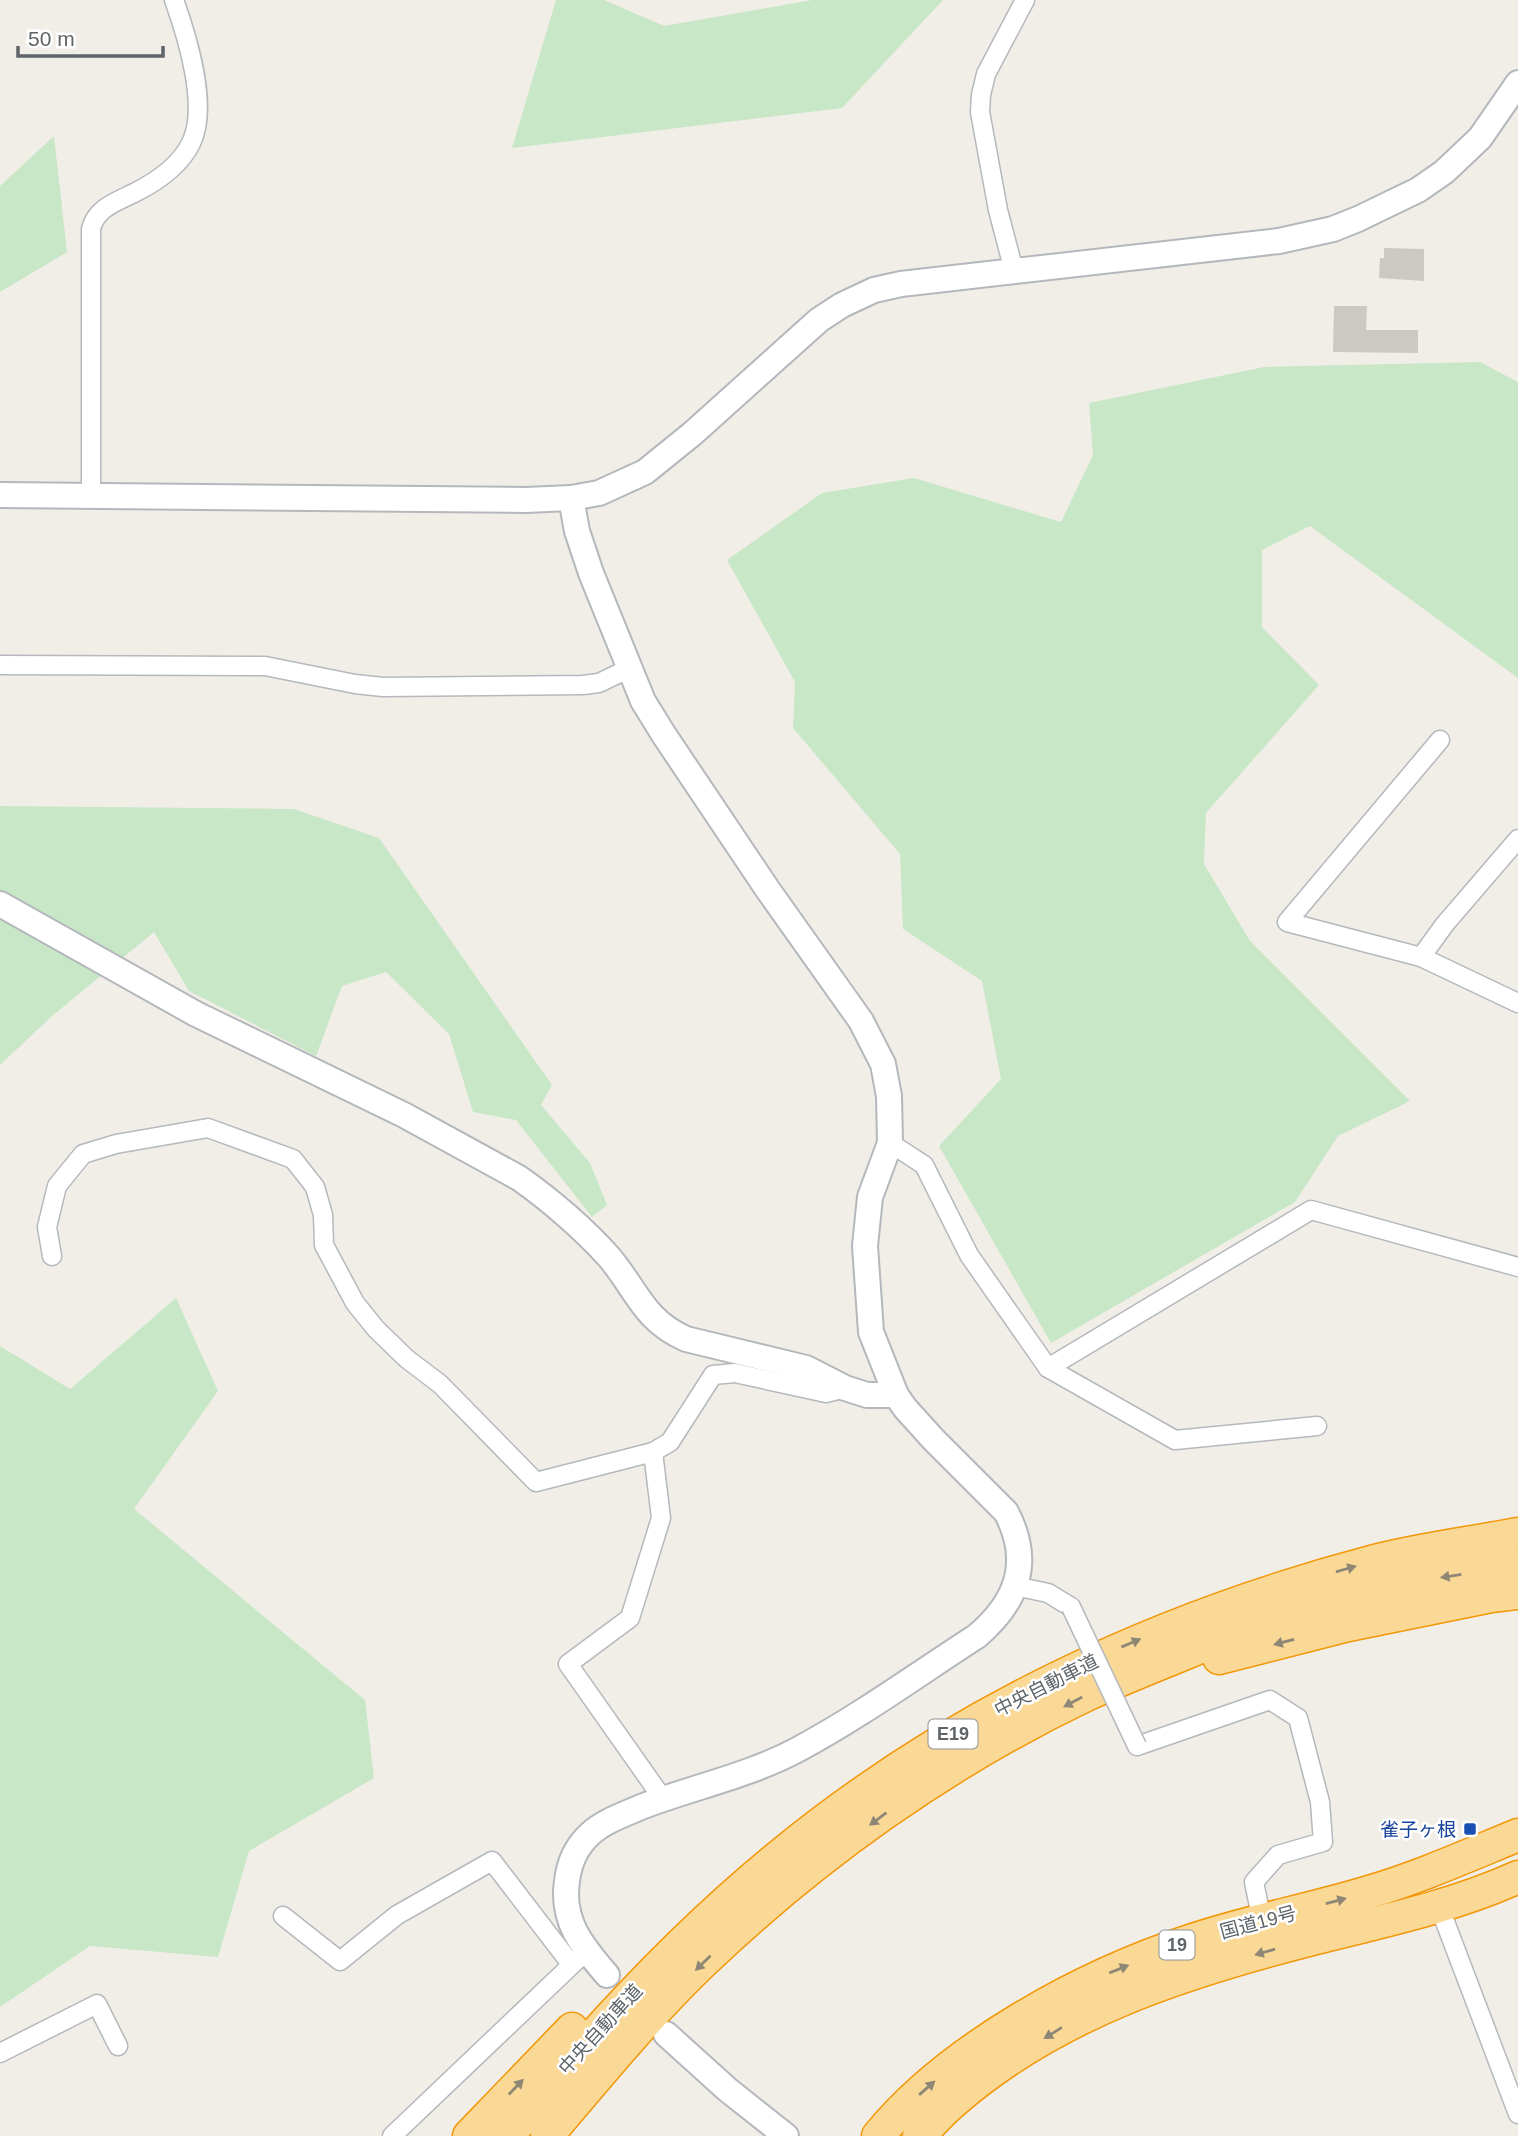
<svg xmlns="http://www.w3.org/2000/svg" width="1518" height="2136" viewBox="0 0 1518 2136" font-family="Arial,'Noto Sans JP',sans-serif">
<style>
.green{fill:#c8e7c6}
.building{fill:#ccc9c5}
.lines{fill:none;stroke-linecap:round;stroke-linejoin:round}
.street-casing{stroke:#b5b8bc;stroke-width:21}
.secondary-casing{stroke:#b4b8bc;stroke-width:28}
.highway-casing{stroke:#f29707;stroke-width:35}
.street{stroke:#fff;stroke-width:18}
.secondary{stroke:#fff;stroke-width:24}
.highway{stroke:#fad996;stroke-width:32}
.street-bridge-casing{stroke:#b5b8bc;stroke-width:21;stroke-linecap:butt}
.street-bridge{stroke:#fff;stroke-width:18}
.oneway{fill:#8e8776}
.transit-dot{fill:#1a4fb4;stroke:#fff;stroke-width:2.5}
.labels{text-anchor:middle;stroke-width:5;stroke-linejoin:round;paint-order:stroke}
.shield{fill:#fff;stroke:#8f9295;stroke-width:2}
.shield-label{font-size:18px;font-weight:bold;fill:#5f6468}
.street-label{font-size:19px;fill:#5f6468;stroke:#fff}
.transit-label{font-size:19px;fill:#164399;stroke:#fff;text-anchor:end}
</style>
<rect width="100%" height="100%" fill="#f1eee8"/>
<g class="green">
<path d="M556,0H604L664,26L812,0H943L842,108L512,148Z"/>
<path d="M54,136L67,252L0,292V186Z"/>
<path d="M1480,362L1518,382V678L1310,526L1262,550V627L1319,685L1206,813L1204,864L1250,941L1410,1101L1338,1136L1295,1202L1051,1343L939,1146L1001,1079L982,981L903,929L900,854L793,728L795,682L727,560L822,493L914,478L1061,522L1093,455L1089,403L1264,367Z"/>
<path d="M0,806L294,809L379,838L552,1085L541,1105L590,1163L607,1205L592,1217L516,1120L473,1112L449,1034L386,972L342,986L316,1056L189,991L154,932L51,1017L0,1065Z"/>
<path d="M176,1298L218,1391L134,1509L365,1700L374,1778L249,1851L218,1957L90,1946L0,2007V1346L70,1389Z"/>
</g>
<g class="building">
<path d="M1384,248L1424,249V281L1379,278L1380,258H1384Z"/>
<path d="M1334,306H1367L1366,330H1418V353L1333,352Z"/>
</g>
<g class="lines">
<g class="street-casing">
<g id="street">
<path d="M1014,271L998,210L980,112L981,95L986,74L1025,0"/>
<path d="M91,495V229C96,208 116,202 134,193C156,182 180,166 191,143C209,107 187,36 174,0"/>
<path d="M0,665L265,666L355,684L383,687L583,685L599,683L630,668"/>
<path d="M1518,839L1445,924L1421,957L1518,1003"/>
<path d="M1421,957L1287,922L1440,740"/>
<path d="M890,1143L924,1165L969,1255L1048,1368L1175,1440L1317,1426"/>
<path d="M52,1256L47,1227L57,1186L83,1154L116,1144L208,1128L293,1159L315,1187L323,1215L324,1245L355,1303L376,1329L407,1359L440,1384L536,1482L653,1452L670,1442L713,1375L735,1373L826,1393L845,1388"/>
<path d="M1048,1368L1311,1210L1518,1267"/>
<path d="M653,1452L661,1518L630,1618L568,1664L663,1799"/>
<path d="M1015,1586L1048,1593L1071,1607"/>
<path d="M1137,1746L1270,1700L1298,1718L1320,1802L1323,1842L1278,1855L1254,1882L1262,1921"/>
<path d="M1439,1906L1518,2114"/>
<path d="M283,1916L340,1961L397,1915L492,1861L571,1964"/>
<path d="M0,2053L97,2004L118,2046"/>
<path d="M392,2136L579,1958"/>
</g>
</g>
<g class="secondary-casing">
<g id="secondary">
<path d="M0,495L526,500L571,498L599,493L645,472L692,434L819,320L842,305L874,290L901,284L1279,241L1333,229L1358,219L1418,190L1444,172L1480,138L1518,83"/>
<path d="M571,498L577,531L591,573L643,701L664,735L768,890L861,1021L883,1064L889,1096L890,1143L870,1197L865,1246L871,1332L896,1395L905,1408L933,1439L1006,1512C1032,1561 1018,1601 977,1636C918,1674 859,1717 797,1750C748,1776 693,1787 641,1807C623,1815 604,1821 590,1834C576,1847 569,1863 567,1881C561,1921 582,1946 607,1975"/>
<path d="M0,904L196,1014L404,1115L519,1178C549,1199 584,1229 609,1257C637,1290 643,1320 686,1339L806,1368L845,1388L867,1395H896"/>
<path d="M666,2034L728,2090L786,2136"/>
</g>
</g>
<g class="highway-casing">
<g id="highway">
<path d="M1219,1658L1348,1625L1491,1596L1518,1593"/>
<path d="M469,2136L572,2029"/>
<path d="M508,2136C589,2036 677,1940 777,1858C951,1714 1158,1618 1375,1561C1422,1549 1471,1543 1518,1534"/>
<path d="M547,2136C597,2077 646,2017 702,1963C814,1856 945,1762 1086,1695C1121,1679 1157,1665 1193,1650C1232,1635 1272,1619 1313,1607C1380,1587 1449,1576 1518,1566"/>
<path d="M878,2136C950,2048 1083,1976 1190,1941C1249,1921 1310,1910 1369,1892C1420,1877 1469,1855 1518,1835"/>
<path d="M919,2136C930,2125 941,2112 953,2102C1056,2012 1186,1971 1316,1938C1384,1921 1454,1906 1518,1877"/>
</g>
</g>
<use href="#street" class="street"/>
<use href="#secondary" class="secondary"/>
<use href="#highway" class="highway"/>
<g class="street-bridge-casing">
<path id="street-bridge" d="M1071,1607L1137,1746"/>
</g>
<use href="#street-bridge" class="street-bridge"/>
</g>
<defs><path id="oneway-solid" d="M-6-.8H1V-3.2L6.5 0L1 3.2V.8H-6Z" transform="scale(1.75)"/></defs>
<g class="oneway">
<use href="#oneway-solid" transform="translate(1346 1569) rotate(-16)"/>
<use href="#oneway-solid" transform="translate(1451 1576) rotate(171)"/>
<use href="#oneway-solid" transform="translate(1284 1642) rotate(165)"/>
<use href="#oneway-solid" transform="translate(1131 1643) rotate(-23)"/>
<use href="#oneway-solid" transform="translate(1073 1702) rotate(152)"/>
<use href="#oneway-solid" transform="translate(878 1819) rotate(143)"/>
<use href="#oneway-solid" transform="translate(1336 1901) rotate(-15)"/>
<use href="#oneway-solid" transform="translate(1265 1952) rotate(164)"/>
<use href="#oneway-solid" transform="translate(703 1963) rotate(136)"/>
<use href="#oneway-solid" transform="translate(1119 1969) rotate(-22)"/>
<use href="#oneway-solid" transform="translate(1053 2033) rotate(148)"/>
<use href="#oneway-solid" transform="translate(516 2087) rotate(-46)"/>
<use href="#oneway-solid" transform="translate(927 2088) rotate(-41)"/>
</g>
<rect class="transit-dot" x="1463" y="1822" width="14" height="14" rx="3.5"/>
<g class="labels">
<g class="shield">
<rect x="928.5" y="1719.5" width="49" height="29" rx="5"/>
<rect x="1159.5" y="1930.5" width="35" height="29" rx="5"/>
</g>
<g class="shield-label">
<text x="953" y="1740">E19</text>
<text x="1177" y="1951">19</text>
</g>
<g class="street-label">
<text transform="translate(1046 1685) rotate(-27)" y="7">中央自動車道</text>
<text transform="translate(1258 1922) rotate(-15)" y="7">国道19号</text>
<text transform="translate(600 2029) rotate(-48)" y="7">中央自動車道</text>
</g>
<g class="transit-label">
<text x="1456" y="1836">雀子ヶ根</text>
</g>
</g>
<path d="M18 46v10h145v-10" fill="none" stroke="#5f6468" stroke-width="3.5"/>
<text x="28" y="46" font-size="21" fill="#5f6468" stroke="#ffffff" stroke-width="5" paint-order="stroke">50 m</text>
</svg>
